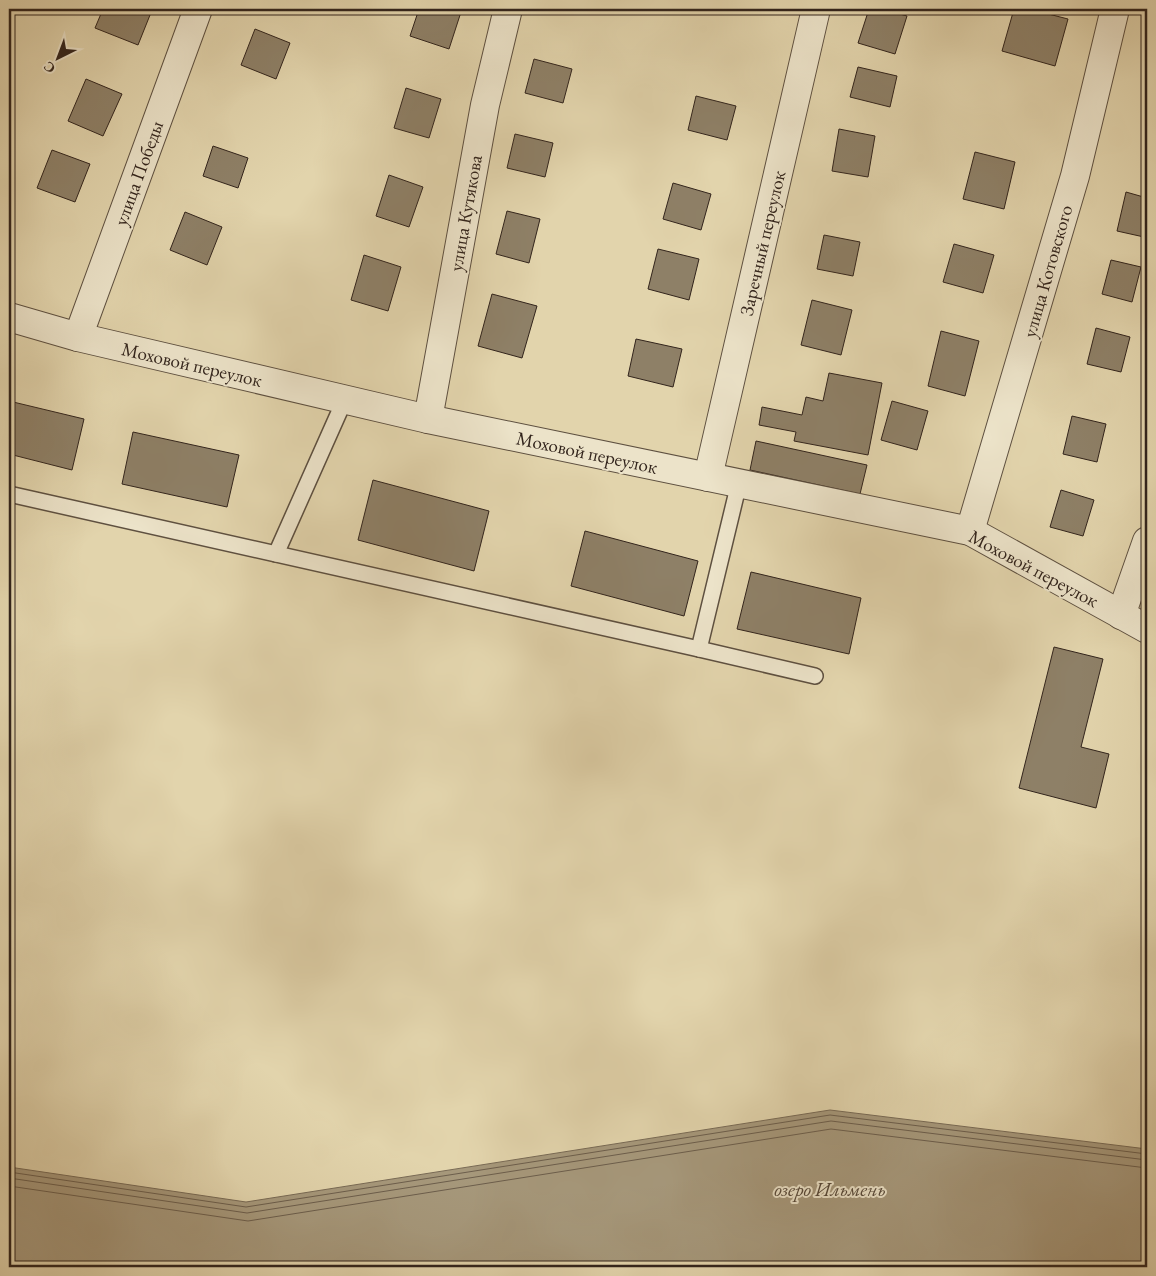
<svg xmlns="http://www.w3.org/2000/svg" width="1156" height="1276" viewBox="0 0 1156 1276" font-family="'EB Garamond',serif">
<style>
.water{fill:#a6987b;stroke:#786a55}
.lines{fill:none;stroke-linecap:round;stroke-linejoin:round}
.shore{stroke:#6c5e4c;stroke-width:1}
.building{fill:#8e8067;stroke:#32241c}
.service-casing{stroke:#5e5040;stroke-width:18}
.minor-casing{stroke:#5e5040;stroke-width:30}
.service{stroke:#ece3c9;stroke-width:15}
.minor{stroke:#ece3c9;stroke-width:28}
.labels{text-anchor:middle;stroke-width:4;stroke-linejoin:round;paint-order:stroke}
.street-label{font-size:19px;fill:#32241c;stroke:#ece3c9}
.water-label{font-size:20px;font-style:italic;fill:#554738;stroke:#ece3c9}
</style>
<rect width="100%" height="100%" fill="#e2d4ac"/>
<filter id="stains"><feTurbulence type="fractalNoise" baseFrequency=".004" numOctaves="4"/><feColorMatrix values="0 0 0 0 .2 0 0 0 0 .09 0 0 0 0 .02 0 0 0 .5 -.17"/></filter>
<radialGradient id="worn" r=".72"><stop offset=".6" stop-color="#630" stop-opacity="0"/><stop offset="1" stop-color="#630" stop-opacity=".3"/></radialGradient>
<path class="water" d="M830,1110L1147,1149V1267H9V1167L246,1202Z"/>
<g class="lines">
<g class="shore">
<path d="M9,1172L246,1207L830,1115L1147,1154"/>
<path d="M9,1178L247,1213L831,1121L1147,1160"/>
<path d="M9,1186L248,1221L831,1129L1147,1168"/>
</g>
</g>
<g class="building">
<path d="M103,9L152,10L138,45L95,28Z"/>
<path d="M419,9H453L461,12L449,49L410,36Z"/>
<path d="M869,9H882L907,16L895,54L858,43Z"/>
<path d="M1014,9H1029L1068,19L1055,66L1002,51Z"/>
<path d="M255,29L290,43L276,79L241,65Z"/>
<path d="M534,59L572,69L563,103L525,93Z"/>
<path d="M858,67L897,76L890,107L850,97Z"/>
<path d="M86,79L122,94L103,136L68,121Z"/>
<path d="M406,88L441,99L429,138L394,128Z"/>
<path d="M696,96L736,106L727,140L688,130Z"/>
<path d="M839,129L875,136L868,177L832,171Z"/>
<path d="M515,134L553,143L545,177L507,168Z"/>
<path d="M213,146L248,158L238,188L203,176Z"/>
<path d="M52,150L90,164L75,202L37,188Z"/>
<path d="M975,152L1015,162L1004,209L963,199Z"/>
<path d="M389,175L423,187L409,227L376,216Z"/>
<path d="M673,183L711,194L701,230L663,219Z"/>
<path d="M1126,192L1147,198V223L1144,237L1117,231Z"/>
<path d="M507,211L540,219L529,263L496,254Z"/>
<path d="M185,212L222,227L207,265L170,250Z"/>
<path d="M824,235L860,242L853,276L817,269Z"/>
<path d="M954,244L994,255L983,293L943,282Z"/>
<path d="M658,249L699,259L689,300L648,289Z"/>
<path d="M364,255L401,267L388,311L351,300Z"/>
<path d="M1111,260L1141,267L1132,302L1102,294Z"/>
<path d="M492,294L537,306L522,358L478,346Z"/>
<path d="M812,300L852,310L841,355L801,345Z"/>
<path d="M1096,328L1130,337L1121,372L1087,364Z"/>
<path d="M941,331L979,341L965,396L928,386Z"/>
<path d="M636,339L682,349L673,387L628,376Z"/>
<path d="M829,373L882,383L868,455L794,441L796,432L759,425L762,407L802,415L806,397L823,401Z"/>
<path d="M9,401L84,419L72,470L9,454Z"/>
<path d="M892,401L928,411L917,450L881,440Z"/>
<path d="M1072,416L1106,424L1097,462L1063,454Z"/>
<path d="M133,432L239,455L227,507L122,484Z"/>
<path d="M756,441L867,465L860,494L750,470Z"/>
<path d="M373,480L489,511L474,571L358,540Z"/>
<path d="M1061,490L1094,500L1083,536L1050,527Z"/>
<path d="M585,531L698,561L684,616L571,586Z"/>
<path d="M751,572L861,598L849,654L737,629Z"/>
<path d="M1054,647L1103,659L1081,747L1109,754L1096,808L1019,788Z"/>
</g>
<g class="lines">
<g class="service-casing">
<g id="service">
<path d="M739,483L699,649L815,676"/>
<path d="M9,494L699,649"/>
<path d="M276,554L345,399"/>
</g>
</g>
<g class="minor-casing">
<g id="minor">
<path d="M9,317L78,337L428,419L970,531L1147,629"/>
<path d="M78,337L198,9"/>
<path d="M428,419L485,105L508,9"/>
<path d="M708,477L816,9"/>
<path d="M970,531L1075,176L1115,9"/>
<path d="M1121,615L1147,541"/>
</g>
</g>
<use href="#service" class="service"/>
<use href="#minor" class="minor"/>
</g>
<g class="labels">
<g class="street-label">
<text transform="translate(138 173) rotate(-70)" y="7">улица Победы</text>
<text transform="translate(465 213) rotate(-80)" y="7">улица Кутякова</text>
<text transform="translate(762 243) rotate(-77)" y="7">Заречный переулок</text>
<text transform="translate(1047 271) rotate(-74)" y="7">улица Котовского</text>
<text transform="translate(192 364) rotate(13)" y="7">Моховой переулок</text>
<text transform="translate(587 452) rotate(12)" y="7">Моховой переулок</text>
<text transform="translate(1034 568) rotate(28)" y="7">Моховой переулок</text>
</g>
<g class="water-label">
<text x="830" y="1196">озеро Ильмень</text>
</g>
</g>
<rect width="1156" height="1276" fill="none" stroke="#e2d4ac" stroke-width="30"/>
<rect x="10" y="10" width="1136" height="1256" fill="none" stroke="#32241c" stroke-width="2.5"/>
<rect x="15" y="15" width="1126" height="1246" fill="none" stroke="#32241c"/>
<g transform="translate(58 58) rotate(222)" stroke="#ece3c9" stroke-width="4" paint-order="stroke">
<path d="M0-4L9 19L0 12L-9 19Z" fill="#32241c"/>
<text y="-8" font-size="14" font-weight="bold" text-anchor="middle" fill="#32241c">С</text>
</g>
<rect width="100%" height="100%" filter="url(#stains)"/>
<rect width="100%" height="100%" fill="url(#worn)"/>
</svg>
